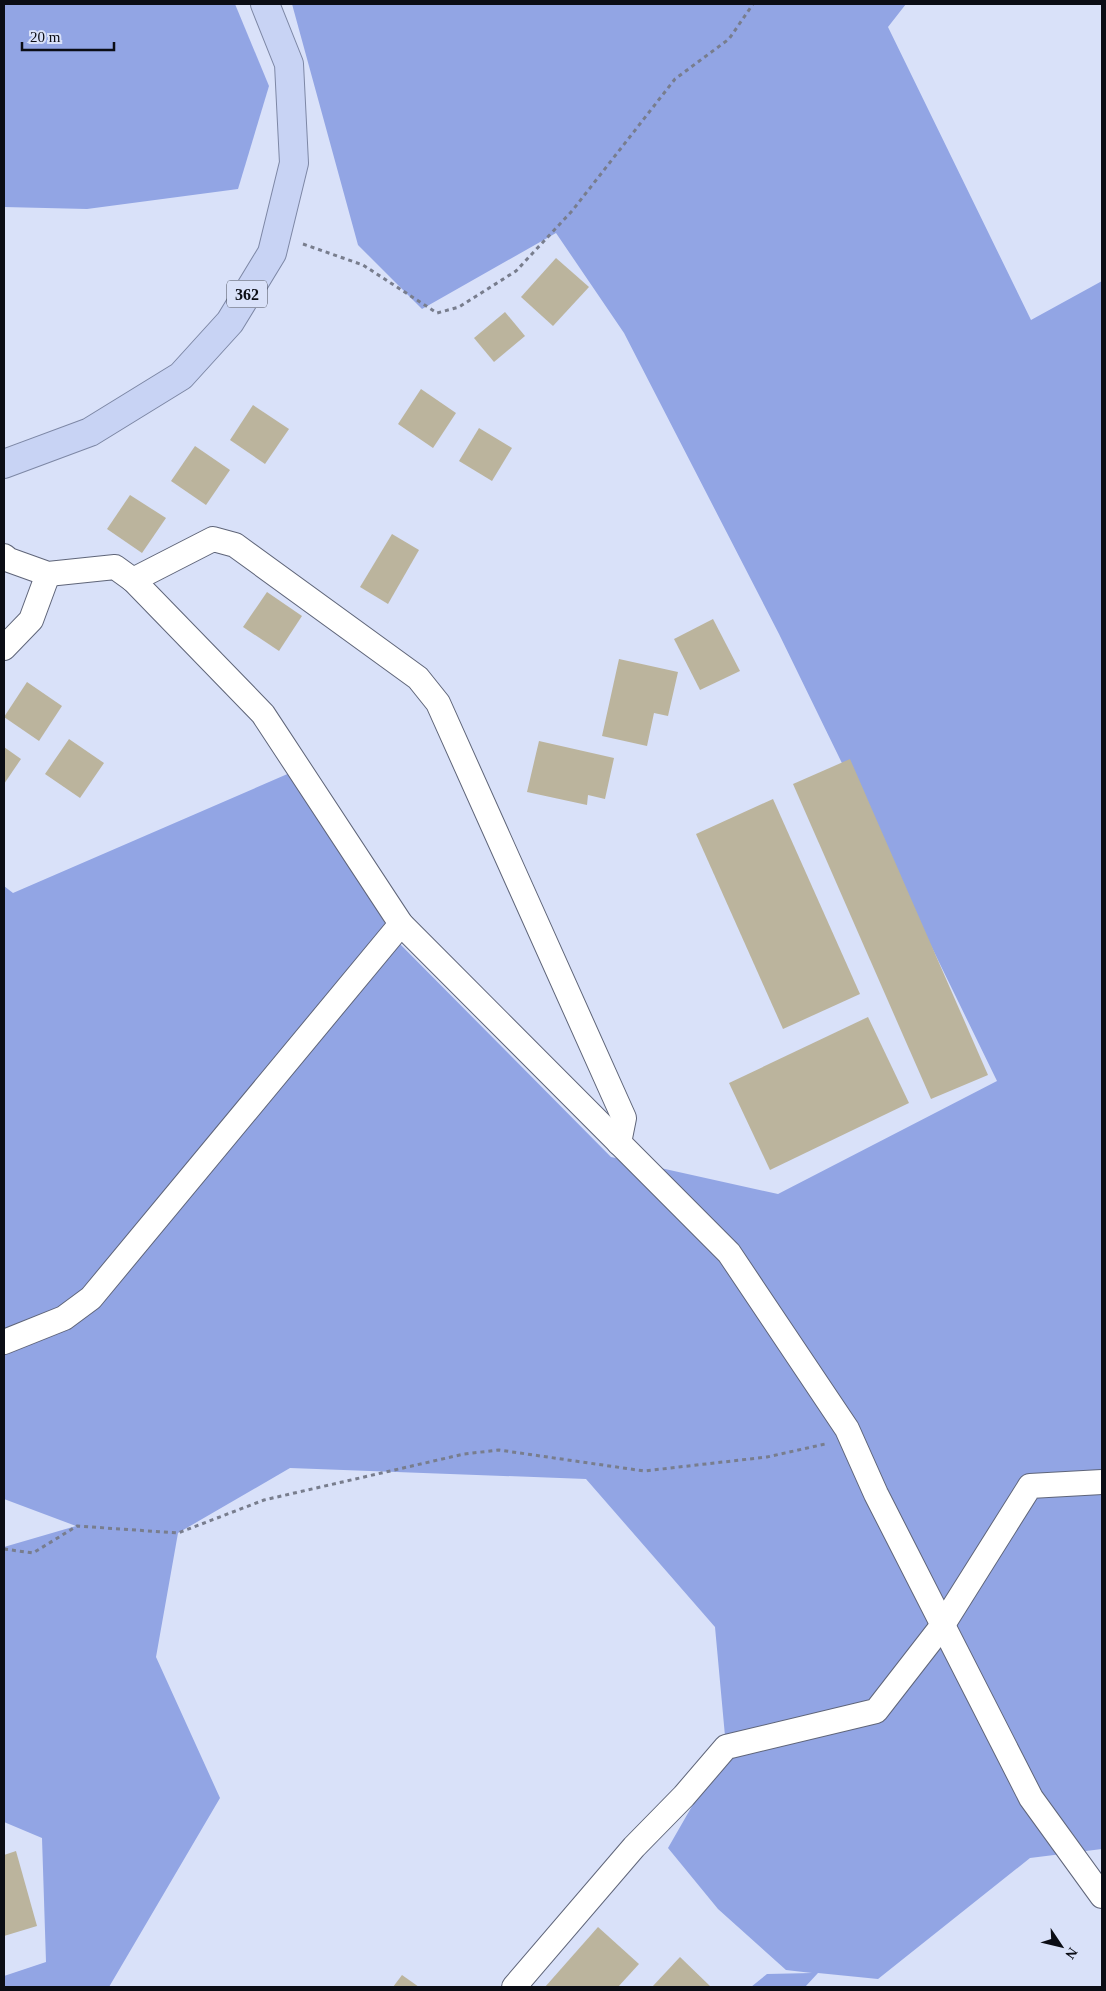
<svg xmlns="http://www.w3.org/2000/svg" width="1106" height="1991" viewBox="0 0 1106 1991" font-family="Georgia,serif">
<style>
.forest{fill:#92a5e4}
.building{fill:#bbb49d}
.lines{fill:none;stroke-linecap:round;stroke-linejoin:round}
.minor-casing{stroke:#5f6579;stroke-width:26}
.trunk-casing{stroke:#7d87a5;stroke-width:30}
.path{stroke:#787d8d;stroke-width:3;stroke-dasharray:4 4;stroke-linecap:butt}
.minor{stroke:#fff;stroke-width:24}
.trunk{stroke:#c8d3f4;stroke-width:28}
.labels{text-anchor:middle;stroke-width:5;stroke-linejoin:round;paint-order:stroke}
.shield{fill:#d9e1f9;stroke:#494d59;stroke-width:1}
.shield-label{font-size:16px;font-weight:bold;fill:#0b0d15}
</style>
<rect width="100%" height="100%" fill="#d9e1f9"/>
<g class="forest">
<path d="M4,4H235L269,86L238,189L87,209L4,207Z"/>
<path d="M292,4H906L888,27L1031,320L1102,281V1849L1030,1858L878,1979L818,1973L805,1987H751L767,1974L812,1973L786,1970L718,1909L668,1848L726,1747L715,1627L586,1479L290,1468L178,1533L156,1657L220,1798L109,1987H4V1976L46,1962L42,1838L4,1822V1547L76,1526L4,1499V886L13,893L299,769L392,936L611,1157L778,1194L997,1081L779,634L624,333L556,233L422,309L358,245Z"/>
</g>
<g class="building">
<path d="M556,258L589,287L553,326L521,297Z"/>
<path d="M505,312L525,336L494,362L474,338Z"/>
<path d="M421,389L456,413L433,448L398,424Z"/>
<path d="M253,405L289,429L265,464L230,440Z"/>
<path d="M479,428L512,448L492,481L459,461Z"/>
<path d="M195,446L230,470L206,505L171,481Z"/>
<path d="M130,495L166,518L142,553L107,529Z"/>
<path d="M392,534L419,550L388,604L360,587Z"/>
<path d="M267,592L302,616L279,651L243,627Z"/>
<path d="M713,619L740,671L700,690L674,639Z"/>
<path d="M619,659L678,672L668,716L654,713L647,746L602,736Z"/>
<path d="M27,682L62,706L39,741L4,717Z"/>
<path d="M69,739L104,763L80,798L45,774Z"/>
<path d="M539,741L614,758L605,799L588,795L587,805L527,792Z"/>
<path d="M4,747L21,759L4,784Z"/>
<path d="M850,759L988,1075L931,1099L793,784Z"/>
<path d="M773,799L860,994L783,1029L696,834Z"/>
<path d="M868,1017L909,1103L770,1170L729,1083Z"/>
<path d="M16,1851L37,1926L4,1936V1855Z"/>
<path d="M598,1927L639,1964L618,1987H545Z"/>
<path d="M680,1957L710,1986L709,1987H652Z"/>
<path d="M402,1975L419,1987H393Z"/>
</g>
<g class="lines">
<g class="minor-casing">
<g id="minor">
<path d="M4,556L9,560L48,574L115,567L133,580L263,714L401,924L729,1253L847,1429L876,1494L1031,1798L1102,1896"/>
<path d="M133,580L213,539L235,545L418,678L438,703L624,1118L619,1143"/>
<path d="M4,648L31,620L48,574"/>
<path d="M4,1342L64,1318L91,1298L401,924"/>
<path d="M514,1987L634,1847L684,1796L726,1747L876,1711L942,1626L1030,1486L1102,1482"/>
</g>
</g>
<g class="trunk-casing">
<path id="trunk" d="M4,464L90,432L181,376L230,322L272,253L294,163L289,64L265,4"/>
</g>
<g class="path">
<path d="M303,244L363,265L437,313L459,307L516,271L572,211L675,79L729,39L753,4"/>
<path d="M4,1549L33,1553L77,1526L178,1533L264,1500L464,1454L499,1450L644,1471L767,1457L825,1444"/>
</g>
<use href="#minor" class="minor"/>
<use href="#trunk" class="trunk"/>
</g>
<g class="labels">
<rect class="shield" x="227" y="280.5" width="40" height="27" rx="4"/>
<g class="shield-label">
<text x="247" y="300">362</text>
</g>
</g>
<rect width="1106" height="1991" fill="none" stroke="#0b0d15" stroke-width="10"/>
<g transform="translate(1061 1946) rotate(125)" stroke="#d9e1f9" stroke-width="4" paint-order="stroke">
<path d="M0-4L9 19L0 12L-9 19Z" fill="#0b0d15"/>
<text y="-8" font-size="14" font-weight="bold" text-anchor="middle" fill="#0b0d15">N</text>
</g>
<path d="M22 42v8h92v-8" fill="none" stroke="#0b0d15" stroke-width="2.5"/>
<text x="30" y="42" font-size="15" fill="#0b0d15" stroke="#d9e1f9" stroke-width="4" paint-order="stroke">20 m</text>
</svg>
